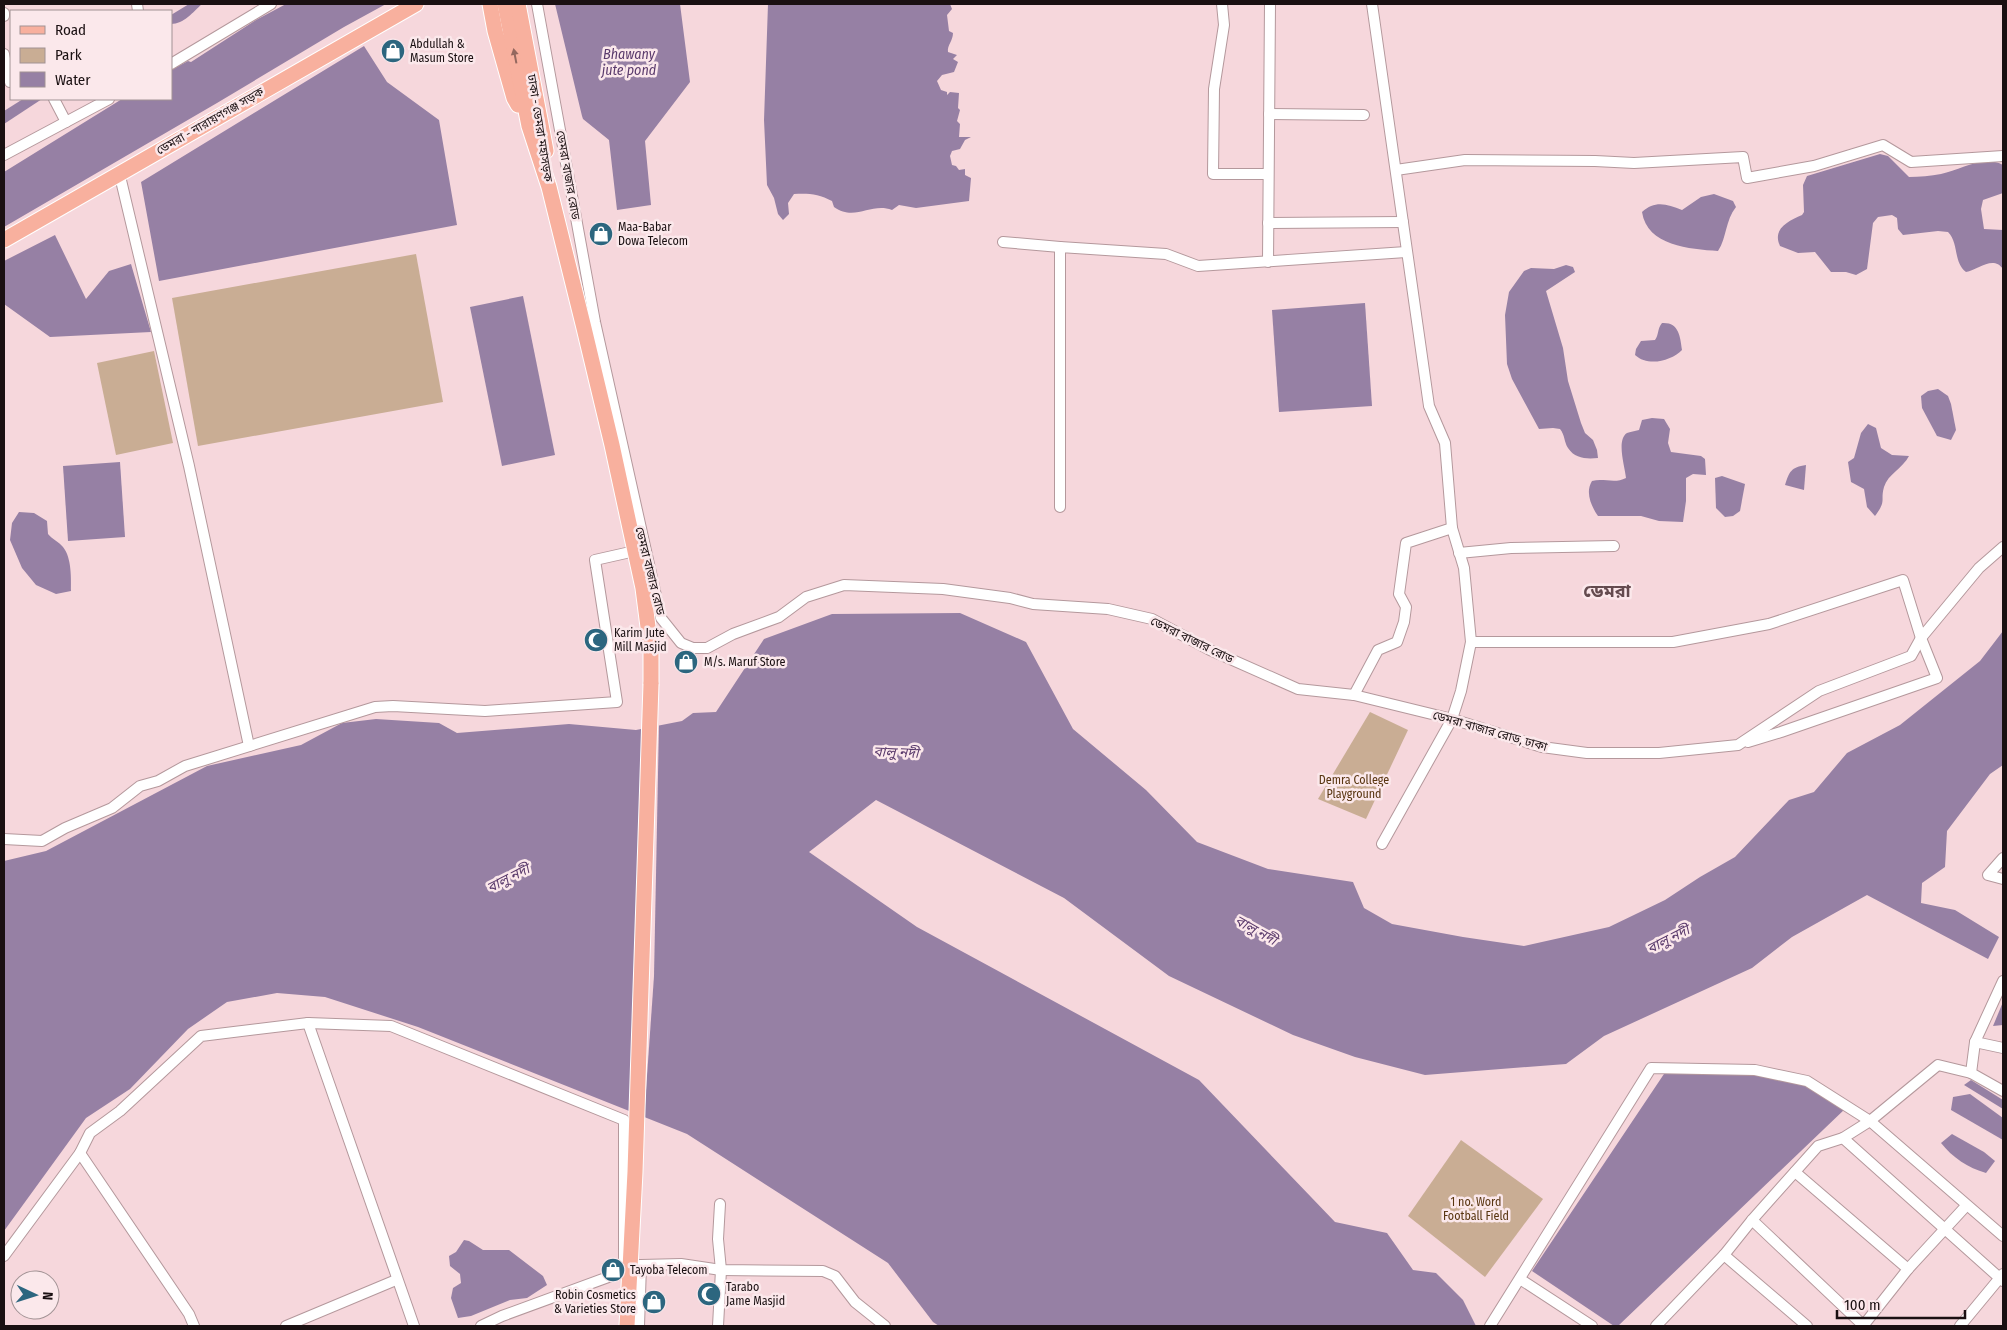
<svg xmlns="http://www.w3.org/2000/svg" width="2007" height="1330" viewBox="0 0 2007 1330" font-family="'Fira Sans Condensed','Noto Sans Bengali',sans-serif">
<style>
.green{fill:#c9ad94}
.water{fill:#9680a4}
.pier{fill:#f6d7dc}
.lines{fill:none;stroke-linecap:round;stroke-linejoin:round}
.street-casing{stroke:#b4989c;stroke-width:12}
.primary-casing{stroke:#fff;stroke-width:17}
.street{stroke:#fff;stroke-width:10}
.primary{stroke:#f8b09e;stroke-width:15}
.primary-bridge-casing{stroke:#fff;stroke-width:17;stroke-linecap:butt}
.primary-bridge{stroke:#f8b09e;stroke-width:15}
.oneway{fill:#94685f}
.labels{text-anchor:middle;stroke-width:5;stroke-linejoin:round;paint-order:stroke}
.poi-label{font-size:12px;fill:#1a1012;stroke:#fbe8eb;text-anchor:start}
.street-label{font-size:12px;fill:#1a1012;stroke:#fbe8eb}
.park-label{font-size:12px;fill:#593611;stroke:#fbe8eb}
.water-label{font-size:14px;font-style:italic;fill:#5a3a6c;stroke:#fbe8eb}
.district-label{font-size:18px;font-weight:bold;fill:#644b4f;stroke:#fbe8eb}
</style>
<rect width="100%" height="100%" fill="#f6d7dc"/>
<g class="green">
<path d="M416,254L443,402L198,446L172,298Z"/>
<path d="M154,351L173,443L116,455L97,363Z"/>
<path d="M1370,712L1408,730L1366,819L1318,799Z"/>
<path d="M1461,1140L1543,1199L1485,1277L1408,1216Z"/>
</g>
<g class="water">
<path d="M189,4H202C193,12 184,24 171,24V15Z"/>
<path d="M286,4H386L344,27L217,103L4,227V172L122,99H171V70L188,61L191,62L256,20Z"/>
<path d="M555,4H680L690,82L645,141L651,205L617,210L609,140L583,119L582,116Z"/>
<path d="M768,4H950L952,9L947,15L949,31L953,33C953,41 947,45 948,52L957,55L953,59L958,62L954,72L942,75L937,81L941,90L947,92V95L950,92L959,93L958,108L960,110L957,121L960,124L959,137H971L965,140L960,149L952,151L950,156L952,165L956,166L959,170L965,169V175L971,178L969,201L916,208L899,205L892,210C871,202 855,222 834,207L832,201C819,194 808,193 794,194L788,203L789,214L783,220L778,214L774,198L767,185L764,120Z"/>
<path d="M364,46L387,82L439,120L457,225L159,281L141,182Z"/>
<path d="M23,99H42L4,124V111Z"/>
<path d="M1880,154L1888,156L1909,177C1919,177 1931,176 1941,174C1960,170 1984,155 2003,165V193L1983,200L1981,209L1984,229L2003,230V269C1993,255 1978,270 1966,272C1953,262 1959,243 1948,232L1938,231L1903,235L1898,229L1897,218L1892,215L1878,217L1873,223L1867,269L1856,275L1846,272H1831L1815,252L1798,253L1780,246C1772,229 1788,221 1802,215L1804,212L1803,185L1807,176Z"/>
<path d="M1714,194L1733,201L1736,207C1725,221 1727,237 1718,251C1690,249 1647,246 1642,212C1655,200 1667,204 1682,210L1701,197Z"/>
<path d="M55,235L86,299L109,271L131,264L151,332L50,337L4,304V261Z"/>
<path d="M1566,265L1573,267L1575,272L1546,291L1563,348L1568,381L1581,423L1585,433L1593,440L1597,450L1598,458C1587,459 1575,459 1568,448C1564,442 1565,435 1560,429L1553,428L1539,429L1512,379L1507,364L1505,315L1509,292L1524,271L1531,268L1554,269Z"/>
<path d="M523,296L555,455L502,466L470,307Z"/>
<path d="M1365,303L1372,406L1279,412L1272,310Z"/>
<path d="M1662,323C1679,322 1680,336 1682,350C1671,361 1648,367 1635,355L1636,349L1641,341L1655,340C1659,335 1657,329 1662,323Z"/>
<path d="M1938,389L1948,396L1951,404L1956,430L1951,440L1937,436L1922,408L1921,396L1928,391Z"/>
<path d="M1652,418L1664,419L1670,429L1668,443L1671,452L1701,456L1705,459L1706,475L1693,474L1686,478V501L1683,522L1659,521L1641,516H1598C1591,506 1585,492 1592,481C1604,478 1615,484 1626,478C1625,467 1616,440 1627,433C1630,432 1635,431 1639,430L1642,420Z"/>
<path d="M1868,424L1876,428L1881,448L1892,455L1909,456C1903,468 1888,474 1884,487C1880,501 1887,500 1875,516L1867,507L1864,489L1851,482L1848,462L1854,458L1861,433Z"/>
<path d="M120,462L125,537L68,541L63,466Z"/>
<path d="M1806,465L1804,490L1785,485C1789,472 1791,467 1806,465Z"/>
<path d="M1722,476L1745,484L1740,511L1733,516L1725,517L1716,508L1715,478Z"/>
<path d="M19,512L34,513L47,521L48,534C52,539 59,542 63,547C72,558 71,579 71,591L56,594L36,585L22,568L10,540L12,523Z"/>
<path d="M960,613L1026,642L1073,729L1146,790L1197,842L1268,869L1353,882L1364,908L1392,924L1463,937L1524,946L1609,927L1665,900L1700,877L1735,857L1789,800L1814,792L1847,753L1900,725L1980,661L2003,631V765L1990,774L1947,831L1945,867L1922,883L1921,903L1955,910L1999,937L1988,959L1867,895L1792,937L1752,968L1604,1036L1566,1064L1425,1075L1355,1057L1293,1035L1169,976L1064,898L876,800L809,852L917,927L1199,1080L1335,1222L1387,1233L1413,1270L1436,1273L1463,1300L1476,1326H939L933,1322L888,1263L687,1134L418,1027L325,997L277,993L227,1002L188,1029L130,1089L86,1118L4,1231V861L46,851L207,766L301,745L342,723L376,719L439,723L457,733L569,724L636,730L682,721L693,713L716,712L764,639L832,614Z"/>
<path d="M2003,1002V1025L1993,1026Z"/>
<path d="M1666,1071C1720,1071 1771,1067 1821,1091C1830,1095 1838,1103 1846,1108L1618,1326H1614L1532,1271Z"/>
<path d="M1971,1080L2003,1100V1109L1964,1085Z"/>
<path d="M1970,1094L2003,1118V1140L1951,1110L1953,1097Z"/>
<path d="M1952,1134L1984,1152L1995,1161L1986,1173C1968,1168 1952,1157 1941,1143Z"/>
<path d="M464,1240L469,1241L483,1250H509L543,1276L547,1285L527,1298L510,1300L471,1316L458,1318L451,1298L453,1288L461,1283L460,1274L450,1266L449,1256L456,1252Z"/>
</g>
<path class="pier" d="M659,723L654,976L644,1119L646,726Z"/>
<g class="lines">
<g class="street-casing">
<g id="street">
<path d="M137,4L138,11"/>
<path d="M537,4L595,322L661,618L681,643L693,648H707L733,634L779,617L806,597L844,585L943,589L1010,598L1033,604L1108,609L1152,619L1210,650L1298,689L1354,695L1452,719L1542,747L1587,753H1659L1738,745L1819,691L1911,656L1921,638L1979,568L2003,547"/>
<path d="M1222,4L1224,25L1214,89L1213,174H1268"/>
<path d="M4,13V16"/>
<path d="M4,54L10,82H11"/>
<path d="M171,64L271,4"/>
<path d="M54,99L66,122"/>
<path d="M1269,114L1364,115"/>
<path d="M4,155L109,99"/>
<path d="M1396,170L1465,160L1595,161L1634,163L1743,157L1747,178L1814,166L1883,145L1911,162L2003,156"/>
<path d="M119,172L189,466L249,746"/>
<path d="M1268,223L1403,222"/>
<path d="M1003,242L1060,247"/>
<path d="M1268,262L1270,4"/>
<path d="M1060,507V247L1166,254L1198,266L1406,252"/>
<path d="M1459,553L1511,548L1614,546"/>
<path d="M1471,642H1673L1769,624L1903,580L1921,638L1937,678L1781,732L1748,742"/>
<path d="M1354,695L1378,650L1397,642L1404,622L1406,607L1399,594L1406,543L1452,528L1445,443L1429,406L1372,4"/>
<path d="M4,839L42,841L65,828L112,808L140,786L158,781L185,766L375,707L393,706L485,711L617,702L595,560L626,553"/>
<path d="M1382,844L1452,719L1461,691L1471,642L1464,568L1452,528"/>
<path d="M2003,858L1988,875L2003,879"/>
<path d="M2003,981L1975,1042L1971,1073L2003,1091"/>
<path d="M308,1023L414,1326"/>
<path d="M1975,1042L2003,1048"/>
<path d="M1843,1138L2003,1281"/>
<path d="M80,1153L189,1314L194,1326"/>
<path d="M1795,1172L1908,1269"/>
<path d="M1752,1220L1864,1326"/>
<path d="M1724,1255L1807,1326"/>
<path d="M4,1256L80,1153L90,1133L120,1111L201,1036L308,1023L391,1026L624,1120V1259"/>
<path d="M1520,1279L1592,1326"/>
<path d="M286,1326L396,1280"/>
<path d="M481,1326L502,1316L641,1265L681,1264L721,1270L823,1271L835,1276L855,1302L885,1326"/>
<path d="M639,1326L641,1265"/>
<path d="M718,1326L721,1270L718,1239L720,1204"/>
<path d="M1490,1326L1651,1068L1755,1070L1807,1081L1870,1121L2003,1236"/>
<path d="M1656,1326L1724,1255L1752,1220L1818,1146L1843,1138L1870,1121L1938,1065L1971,1073"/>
<path d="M1863,1326L1908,1269L1966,1206"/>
<path d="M1960,1326L2003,1274"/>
</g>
</g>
<g class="primary-casing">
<g id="primary">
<path d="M490,4L495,31L514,98L518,105"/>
<path d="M505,4L529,126L549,187L584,328L612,445L643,588L651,650V684"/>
<path d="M518,4L546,151"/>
<path d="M4,240L416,4"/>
</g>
</g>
<use href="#street" class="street"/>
<use href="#primary" class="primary"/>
<g class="primary-bridge-casing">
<path id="primary-bridge" d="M627,1326L635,1172L651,684"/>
</g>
<use href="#primary-bridge" class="primary-bridge"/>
</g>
<defs><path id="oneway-solid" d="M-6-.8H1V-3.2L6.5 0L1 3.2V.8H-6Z" transform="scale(1.25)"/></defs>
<use class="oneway" href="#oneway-solid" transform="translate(515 56) rotate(-101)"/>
<defs>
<g id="shop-disc" transform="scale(1.25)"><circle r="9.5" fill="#2c667f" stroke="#fbe8eb"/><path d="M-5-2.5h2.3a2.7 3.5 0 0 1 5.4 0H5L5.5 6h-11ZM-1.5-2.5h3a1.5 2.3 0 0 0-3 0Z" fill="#fff"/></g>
<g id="mosque-disc" transform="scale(1.25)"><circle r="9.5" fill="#2c667f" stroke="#fbe8eb"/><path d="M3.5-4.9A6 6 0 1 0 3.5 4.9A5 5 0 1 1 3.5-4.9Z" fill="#fff"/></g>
</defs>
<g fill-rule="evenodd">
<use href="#shop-disc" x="393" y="51"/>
<use href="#shop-disc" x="601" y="234"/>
<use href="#mosque-disc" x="596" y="640"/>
<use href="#shop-disc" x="686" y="662"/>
<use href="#shop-disc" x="613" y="1270"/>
<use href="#mosque-disc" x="709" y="1294"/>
<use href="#shop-disc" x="654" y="1302"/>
</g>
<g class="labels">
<g class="poi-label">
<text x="410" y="48">Abdullah &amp;<tspan x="410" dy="14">Masum Store</tspan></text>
<text x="618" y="231">Maa-Babar<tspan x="618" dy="14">Dowa Telecom</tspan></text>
<text x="614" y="637">Karim Jute<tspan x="614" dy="14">Mill Masjid</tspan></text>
<text x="704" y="666">M/s. Maruf Store</text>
<text x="630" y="1274">Tayoba Telecom</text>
<text x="726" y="1291">Tarabo<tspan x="726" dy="14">Jame Masjid</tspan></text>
<text x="636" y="1299" text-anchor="end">Robin Cosmetics<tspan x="636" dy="14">&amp; Varieties Store</tspan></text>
</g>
<g class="street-label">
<text transform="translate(210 121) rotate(-30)" y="4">ডেমরা - নারায়ণগঞ্জ সড়ক</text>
<text transform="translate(540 128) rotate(81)" y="4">ঢাকা - ডেমরা মহাসড়ক</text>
<text transform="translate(568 175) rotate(80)" y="4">ডেমরা বাজার রোড</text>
<text transform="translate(650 571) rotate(76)" y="4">ডেমরা বাজার রোড</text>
<text transform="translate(1192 640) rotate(26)" y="4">ডেমরা বাজার রোড</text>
<text transform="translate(1490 731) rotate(16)" y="4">ডেমরা বাজার রোড, ঢাকা</text>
</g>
<g class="park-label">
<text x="1354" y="784">Demra College<tspan x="1354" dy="14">Playground</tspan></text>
<text x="1476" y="1206">1 no. Word<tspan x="1476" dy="14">Football Field</tspan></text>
</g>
<g class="water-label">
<text x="629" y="59">Bhawany<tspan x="629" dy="16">jute pond</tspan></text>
<text transform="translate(896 752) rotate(2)" y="5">বালু নদী</text>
<text transform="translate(508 878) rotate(-27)" y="5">বালু নদী</text>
<text transform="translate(1256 930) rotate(29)" y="5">বালু নদী</text>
<text transform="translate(1668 939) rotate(-27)" y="5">বালু নদী</text>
</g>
<g class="district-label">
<text x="1607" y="597">ডেমরা</text>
</g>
</g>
<rect width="2007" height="1330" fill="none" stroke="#1a1012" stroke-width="10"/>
<rect x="10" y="10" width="162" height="90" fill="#fbe8eb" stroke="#a19294"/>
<rect x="20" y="26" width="25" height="8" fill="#f8b09e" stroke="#a19294"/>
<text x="55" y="35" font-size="15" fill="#1a1012">Road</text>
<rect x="20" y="48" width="25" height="15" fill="#c9ad94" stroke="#a19294"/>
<text x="55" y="60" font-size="15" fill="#1a1012">Park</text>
<rect x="20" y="72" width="25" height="15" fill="#9680a4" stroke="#a19294"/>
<text x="55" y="85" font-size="15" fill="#1a1012">Water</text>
<g transform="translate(35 1295) rotate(94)"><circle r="24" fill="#fbe8eb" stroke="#a19294"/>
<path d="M0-4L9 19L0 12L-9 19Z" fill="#2c667f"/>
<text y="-8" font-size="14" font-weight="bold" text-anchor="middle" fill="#1a1012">N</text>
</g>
<path d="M1837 1310v8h128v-8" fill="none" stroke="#1a1012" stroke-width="2.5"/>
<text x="1844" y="1310" font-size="15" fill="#1a1012" stroke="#fbe8eb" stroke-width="4" paint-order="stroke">100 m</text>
</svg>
